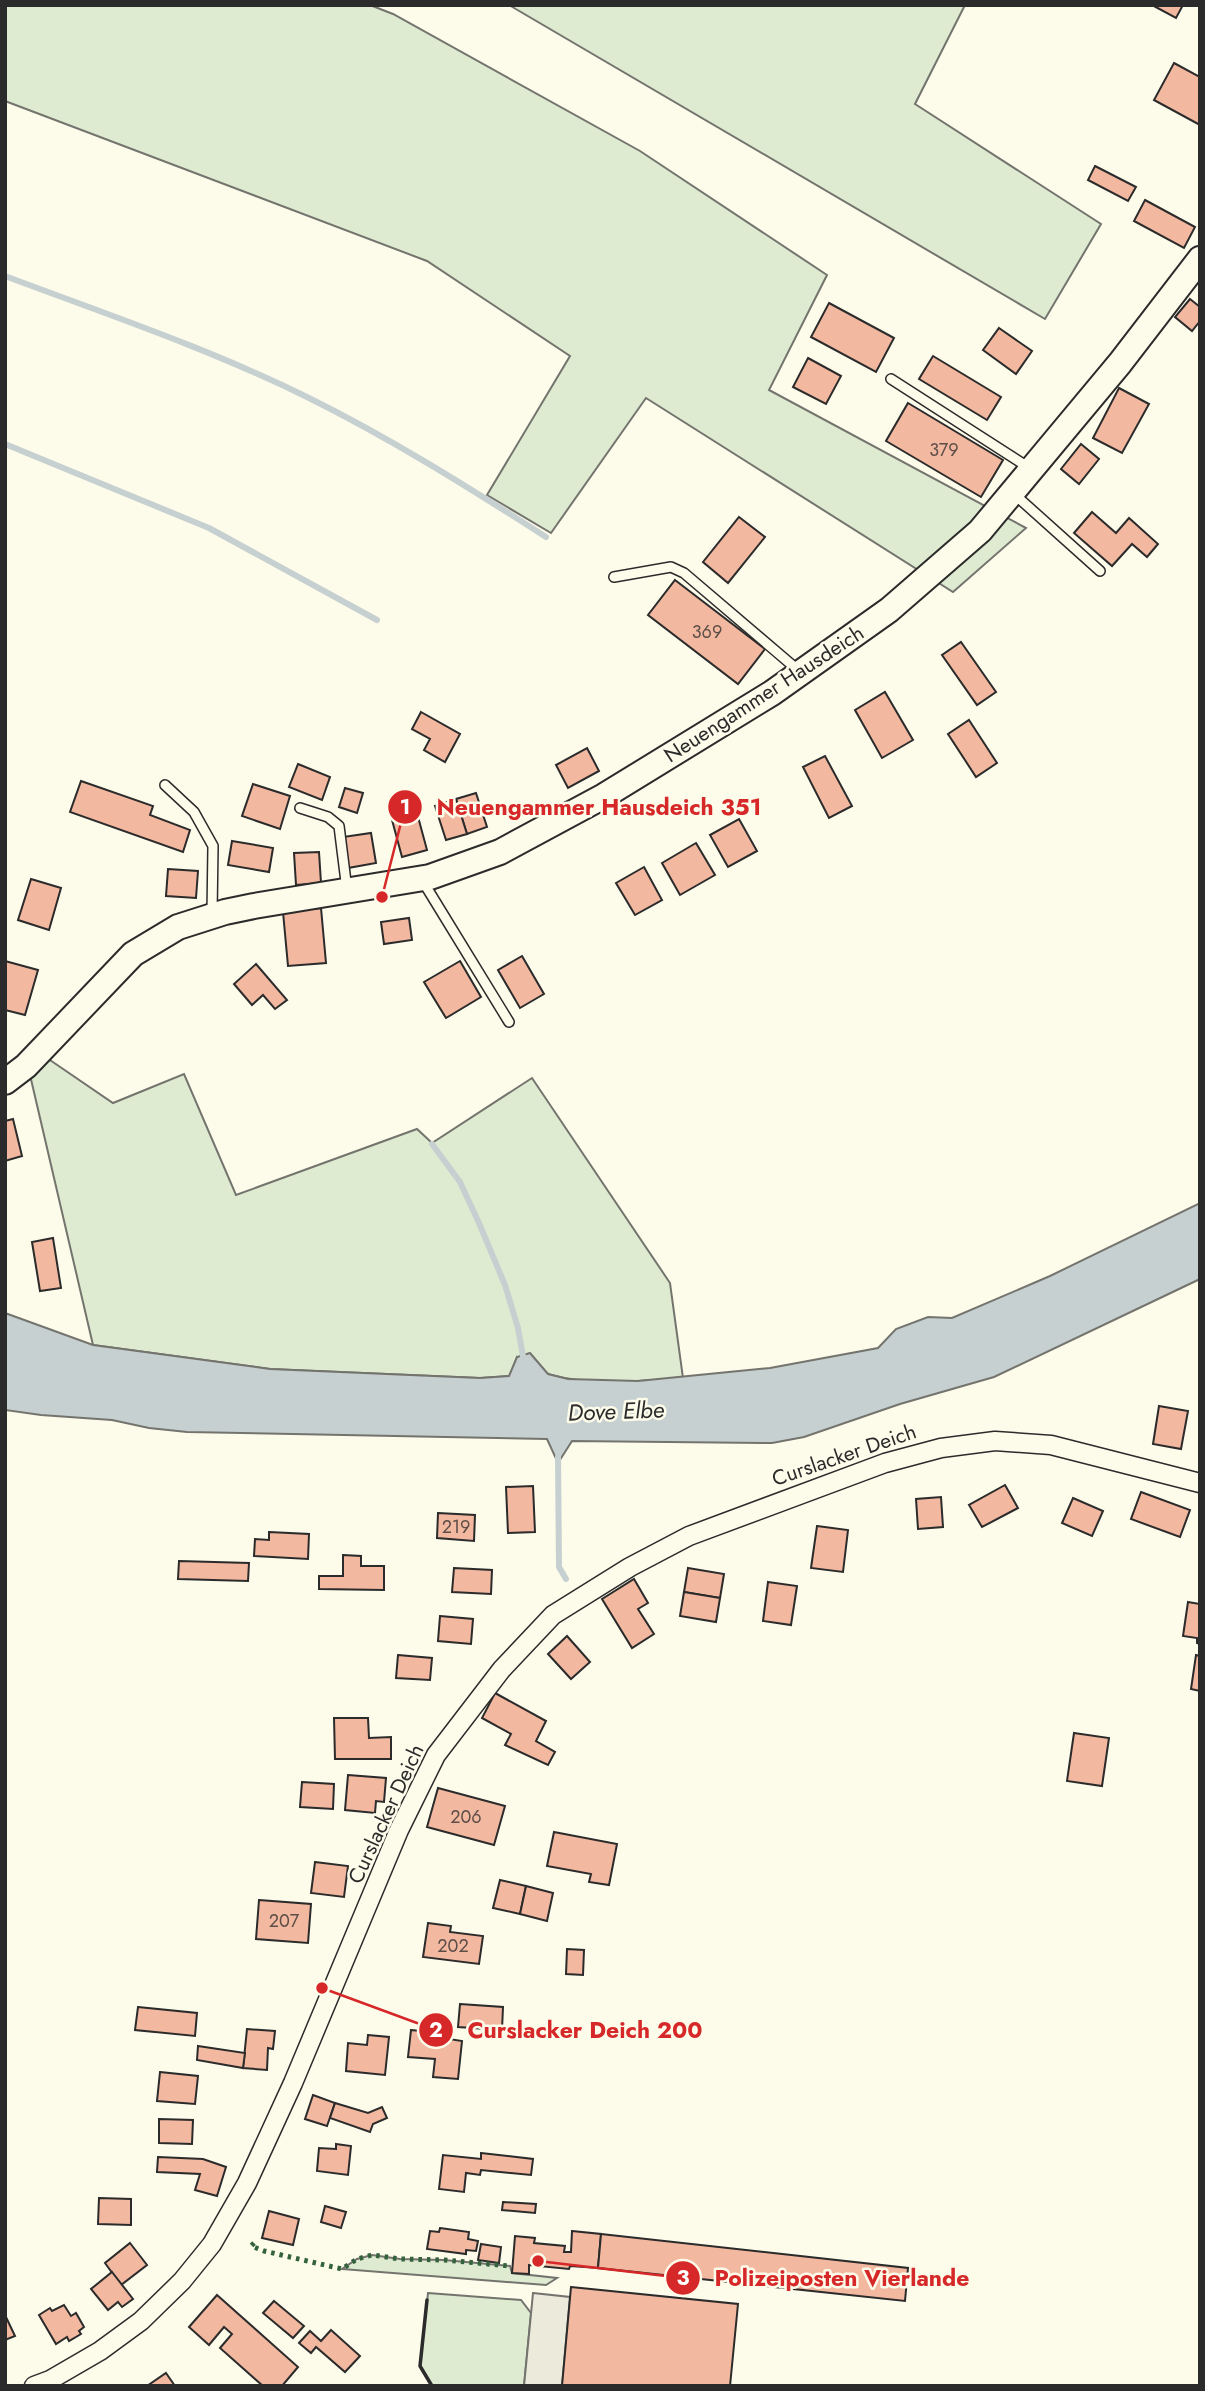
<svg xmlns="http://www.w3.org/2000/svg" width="1205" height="2391" viewBox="0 0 1205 2391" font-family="Jost,sans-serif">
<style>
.green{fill:#deebd1;stroke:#74746e;stroke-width:2}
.parking{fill:#eceadb;stroke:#74746e;stroke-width:2}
.water{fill:#c7d0d0;stroke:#74746e;stroke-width:2}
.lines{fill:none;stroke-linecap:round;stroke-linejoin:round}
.stream{stroke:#c7d0d0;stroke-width:6}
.building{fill:#f2b8a0;stroke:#2b2b2b;stroke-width:2}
.lane-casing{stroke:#2b2b2b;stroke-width:12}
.street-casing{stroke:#2b2b2b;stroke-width:21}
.secondary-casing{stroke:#2b2b2b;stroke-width:28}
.lane{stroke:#fdfbea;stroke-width:9}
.street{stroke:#fdfbea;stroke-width:18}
.secondary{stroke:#fdfbea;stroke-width:24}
.hedge{stroke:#34623c;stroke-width:5;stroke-dasharray:3.5 5;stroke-linecap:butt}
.wall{stroke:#2b2b2b;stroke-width:3.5}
.labels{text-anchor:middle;stroke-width:5;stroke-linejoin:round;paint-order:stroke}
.number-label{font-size:18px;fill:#5d4e48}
.street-label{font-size:21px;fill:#2b2b2b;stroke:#fdfbea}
.water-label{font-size:23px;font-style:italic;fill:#2b2b2b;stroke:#fdfbea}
.leader{fill:none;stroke:#d62828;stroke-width:2.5}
.callout-dot{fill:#d62828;stroke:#fdfbea;stroke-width:2.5}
.mark-label{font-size:21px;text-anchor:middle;font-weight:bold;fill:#fff}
.callout-label{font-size:23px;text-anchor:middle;font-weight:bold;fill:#d62828;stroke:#fdfbea;stroke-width:5;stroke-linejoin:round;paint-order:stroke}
</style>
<rect width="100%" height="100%" fill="#fdfbea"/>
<g class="green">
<path d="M5,5H370L393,14L640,151L827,275L769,390L1026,528L953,592L646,398L551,533L487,495L570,356L427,261L5,101Z"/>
<path d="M509,5H965L915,104L1101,224L1045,319Z"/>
<path d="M47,1058L113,1103L184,1074L236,1195L417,1129L432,1143L532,1078L670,1283L683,1378C642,1381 591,1386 551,1375C540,1371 528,1363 517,1357L510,1376L480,1378L270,1369L93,1345L30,1075Z"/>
<path d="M372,2255L400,2259L444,2260L510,2266L512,2273L557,2278L546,2285L342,2269L357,2259Z"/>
<path d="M428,2293L521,2300L531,2313L524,2386H432L420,2366Z"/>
</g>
<path class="parking" d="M533,2293L570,2297L562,2386H524Z"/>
<path class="water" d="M1200,1203V1279L994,1377L900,1404L804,1437L772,1443L572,1441L558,1463L547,1439L187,1432L149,1428L112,1420L41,1415L5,1410V1313L93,1345L270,1369L480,1378L509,1376L517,1357L530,1353L548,1374L568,1379L638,1381L770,1368L878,1348L896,1329L928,1317L952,1318L1050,1276Z"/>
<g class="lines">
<g class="stream">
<path d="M5,276C106,314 210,349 307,397C390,438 468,487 546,537"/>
<path d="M5,444L209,528L377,620"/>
<path d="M432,1144L460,1182L479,1223L505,1285L518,1328L524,1362"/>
<path d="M558,1457L559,1567L566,1579"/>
</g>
</g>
<g class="building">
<path d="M1152,5H1183L1176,18Z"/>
<path d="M1174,63L1200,77V125L1154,100Z"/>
<path d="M1095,166L1136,187L1128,201L1088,180Z"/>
<path d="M1145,200L1195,227L1184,248L1134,221Z"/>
<path d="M1190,299L1200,307V321L1192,331L1175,317Z"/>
<path d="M829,303L894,338L876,372L811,337Z"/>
<path d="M999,328L1032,351L1016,374L983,350Z"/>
<path d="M933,356L1001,397L987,420L919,379Z"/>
<path d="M808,358L841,376L826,404L793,387Z"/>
<path d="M1119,388L1149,404L1122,453L1093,438Z"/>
<path d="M908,403L1003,460L981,497L886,441Z"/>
<path d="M1081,444L1099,459L1079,484L1061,469Z"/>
<path d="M1092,512L1116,533L1129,518L1158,544L1147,557L1132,544L1112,566L1074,533Z"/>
<path d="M739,517L765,537L728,583L703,562Z"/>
<path d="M675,580L765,649L738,684L648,615Z"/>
<path d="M961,642L996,692L977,705L942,655Z"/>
<path d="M885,692L913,740L882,758L855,710Z"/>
<path d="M421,712L460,734L445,762L424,750L430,739L412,729Z"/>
<path d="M969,720L997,763L976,777L948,734Z"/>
<path d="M587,748L599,771L568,788L556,765Z"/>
<path d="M825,756L852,806L829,818L803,767Z"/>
<path d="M298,764L330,777L322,800L289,787Z"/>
<path d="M81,781L153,806L150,815L190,830L183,852L70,812Z"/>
<path d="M253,784L290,796L280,829L242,816Z"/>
<path d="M345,788L363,793L357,813L339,807Z"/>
<path d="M476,793L487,827L467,834L456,799Z"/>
<path d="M456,799L467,834L446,840L435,806Z"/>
<path d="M417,813L427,850L402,857L392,820Z"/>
<path d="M739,819L757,851L728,867L710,835Z"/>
<path d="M371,833L376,863L348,868L343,837Z"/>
<path d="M232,841L273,848L269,872L228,865Z"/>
<path d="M696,843L715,875L680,895L662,863Z"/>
<path d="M319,852L321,883L296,885L294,853Z"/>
<path d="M644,867L662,900L635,915L616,883Z"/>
<path d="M168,869L198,871L196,898L166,896Z"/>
<path d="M31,879L61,888L49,930L18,920Z"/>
<path d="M321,908L326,963L288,966L283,912Z"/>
<path d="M409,918L412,940L384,944L381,922Z"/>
<path d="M522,956L544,994L520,1008L498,970Z"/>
<path d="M5,961L38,970L25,1015L5,1010Z"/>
<path d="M460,961L481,997L446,1018L424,982Z"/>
<path d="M256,964L287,1000L275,1009L263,995L252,1005L234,984Z"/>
<path d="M13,1119L22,1156L5,1161V1121Z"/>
<path d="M53,1238L61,1288L40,1291L32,1242Z"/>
<path d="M1159,1406L1188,1411L1181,1449L1153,1444Z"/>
<path d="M1005,1485L1018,1508L982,1527L969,1505Z"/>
<path d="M533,1486L535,1532L508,1533L506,1487Z"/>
<path d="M1141,1492L1190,1510L1180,1537L1131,1519Z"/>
<path d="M941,1497L943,1527L918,1529L916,1499Z"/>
<path d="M1073,1498L1103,1511L1092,1536L1062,1523Z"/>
<path d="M438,1513L475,1515L474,1541L437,1538Z"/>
<path d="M817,1526L848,1530L843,1572L811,1568Z"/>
<path d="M269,1532L309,1534L308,1559L254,1556L255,1539L269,1540Z"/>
<path d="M343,1555L361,1556V1566H384V1590L319,1589V1576H343Z"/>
<path d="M179,1561L249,1563L248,1581L178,1579Z"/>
<path d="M454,1568L492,1570L491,1594L452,1592Z"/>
<path d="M688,1568L724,1574L720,1598L684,1592Z"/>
<path d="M634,1579L648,1603L638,1609L654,1634L632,1648L602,1599Z"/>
<path d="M768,1582L797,1586L791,1625L763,1621Z"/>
<path d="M684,1592L720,1598L716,1622L680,1616Z"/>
<path d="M1188,1602L1200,1604V1644L1197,1643V1638L1183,1636Z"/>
<path d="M440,1616L473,1619L471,1644L438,1641Z"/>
<path d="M567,1636L590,1662L571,1679L548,1654Z"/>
<path d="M398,1655L432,1658L430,1680L396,1678Z"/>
<path d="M1196,1655L1200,1656V1691L1191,1689Z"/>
<path d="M495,1693L546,1721L536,1741L555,1752L548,1765L505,1745L511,1734L482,1718Z"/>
<path d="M334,1718H368L369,1738L391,1737V1759H335Z"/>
<path d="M1074,1733L1109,1738L1102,1786L1067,1781Z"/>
<path d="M348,1775L386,1778L384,1802L376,1801L375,1813L345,1810Z"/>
<path d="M302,1782L334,1784L333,1809L300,1807Z"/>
<path d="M438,1788L505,1806L494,1845L427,1827Z"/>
<path d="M554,1832L617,1844L609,1885L589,1882L591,1874L547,1866Z"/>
<path d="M315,1862L348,1866L344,1897L311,1893Z"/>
<path d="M500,1880L526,1886L520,1914L493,1908Z"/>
<path d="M526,1886L553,1893L547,1921L520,1914Z"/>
<path d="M259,1900L311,1904L308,1943L256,1939Z"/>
<path d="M428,1923L451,1926L450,1932L483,1936L479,1964L423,1957Z"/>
<path d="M567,1949L584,1950L583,1975L566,1974Z"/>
<path d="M460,2004L503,2007L502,2030L458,2027Z"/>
<path d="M138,2007L197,2013L195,2036L135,2030Z"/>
<path d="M247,2029L275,2031L273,2049L268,2048L267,2070L243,2068Z"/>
<path d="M411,2030L449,2034V2039L462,2041L458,2079L433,2077L435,2059L408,2057Z"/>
<path d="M368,2035L389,2037L385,2075L346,2071L348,2043L367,2045Z"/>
<path d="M198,2046L245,2053L243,2068L197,2060Z"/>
<path d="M160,2072L198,2076L195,2104L157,2101Z"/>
<path d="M313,2095L335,2103L327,2126L305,2119Z"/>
<path d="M335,2103L368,2113L382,2107L387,2118L373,2124L370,2132L330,2118Z"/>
<path d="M159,2119L193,2120L192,2144L159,2143Z"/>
<path d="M336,2144L351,2146L348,2175L317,2171L319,2148L336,2149Z"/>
<path d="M481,2153L533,2159L531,2175L481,2170L480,2175L466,2173L464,2192L439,2189L443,2155L481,2159Z"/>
<path d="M158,2157L203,2159L226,2167L217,2196L195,2190L200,2174L157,2172Z"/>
<path d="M99,2198L131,2199V2225L98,2224Z"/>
<path d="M503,2202L536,2204L535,2213L502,2210Z"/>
<path d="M325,2206L346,2212L341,2228L321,2222Z"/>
<path d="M269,2211L299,2219L293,2245L262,2238Z"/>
<path d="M440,2228L469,2232L468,2239L478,2241L476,2251L466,2250V2254L427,2249L430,2231L439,2232Z"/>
<path d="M572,2231L601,2234L598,2268L570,2266L569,2269L529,2265V2274L512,2273L515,2236L535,2238L534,2243L565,2246L564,2252H571Z"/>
<path d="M601,2234L908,2268L905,2301L598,2268Z"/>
<path d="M130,2243L147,2265L121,2285L105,2263Z"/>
<path d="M481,2244L501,2247L499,2263L478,2260Z"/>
<path d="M112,2272L133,2299L122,2307L118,2302L108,2310L91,2289Z"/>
<path d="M571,2287L738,2304L730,2386H562Z"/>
<path d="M217,2295L298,2367L282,2386H263L220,2348L232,2334L224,2327L209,2345L189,2327Z"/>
<path d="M274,2301L304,2326L293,2338L263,2313Z"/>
<path d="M64,2305L71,2316L76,2313L84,2327L79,2331L81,2334L69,2341L67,2337L56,2344L39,2315L50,2308L52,2311Z"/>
<path d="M5,2315L15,2336L5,2340Z"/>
<path d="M331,2330L360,2356L345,2372L316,2347L311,2353L299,2343L310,2331L321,2341Z"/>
<path d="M166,2373L175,2386H147Z"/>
</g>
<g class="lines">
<g class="lane-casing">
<g id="lane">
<path d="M891,379L1031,469"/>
<path d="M1013,493L1100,571"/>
<path d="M614,577L671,567L684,573L799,671"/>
<path d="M165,785L194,812L213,846L212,914"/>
<path d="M300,808L328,817L339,826L347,890"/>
<path d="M422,880L509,1022"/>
</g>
</g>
<g class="street-casing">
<path id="street" d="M34,2386L50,2380L100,2351L141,2321L182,2281L212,2244L247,2183L293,2083L399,1830L436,1755L502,1669L553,1615L630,1567L689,1536L885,1463L941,1448L995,1441L1051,1445L1200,1483"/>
</g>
<g class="secondary-casing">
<path id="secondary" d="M5,1082L26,1066L133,954L178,927L225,912L254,906L430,877L500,852L604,796L772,693L889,610L980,531L1120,363L1200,259"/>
</g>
<use href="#lane" class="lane"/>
<use href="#street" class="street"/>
<use href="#secondary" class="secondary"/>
<path class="hedge" d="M254,2243L251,2246L264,2251L342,2269L357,2259L372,2255L400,2259L444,2260L510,2266"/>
<path class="wall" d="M427,2300L420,2366L432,2386"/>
</g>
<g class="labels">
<g class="number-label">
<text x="944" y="456">379</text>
<text x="707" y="638">369</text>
<text x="456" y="1533">219</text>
<text x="466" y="1823">206</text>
<text x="284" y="1927">207</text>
<text x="453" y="1952">202</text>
</g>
<g class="street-label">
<text transform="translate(764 694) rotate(-33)" y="7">Neuengammer Hausdeich</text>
<text transform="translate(844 1455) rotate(-19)" y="7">Curslacker Deich</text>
<text transform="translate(386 1814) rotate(-65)" y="7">Curslacker Deich</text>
</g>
<g class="water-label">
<text transform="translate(616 1411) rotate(-2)" y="8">Dove Elbe</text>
</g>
</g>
<path class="leader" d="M382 897L405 807M322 1988L436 2030M538 2261L683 2278"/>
<g class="callout-dot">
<circle cx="382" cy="897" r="7"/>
<circle cx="322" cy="1988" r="7"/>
<circle cx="538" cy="2261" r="7"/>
<circle cx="405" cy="807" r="18"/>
<circle cx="436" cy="2030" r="18"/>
<circle cx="683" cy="2278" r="18"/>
</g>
<g class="mark-label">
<text x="405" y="814">1</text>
<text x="436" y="2037">2</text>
<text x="683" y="2285">3</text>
</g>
<g class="callout-label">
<text x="599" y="815">Neuengammer Hausdeich 351</text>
<text x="585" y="2038">Curslacker Deich 200</text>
<text x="842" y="2286">Polizeiposten Vierlande</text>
</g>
<rect width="1205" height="2391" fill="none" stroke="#2b2b2b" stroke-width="14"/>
</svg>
